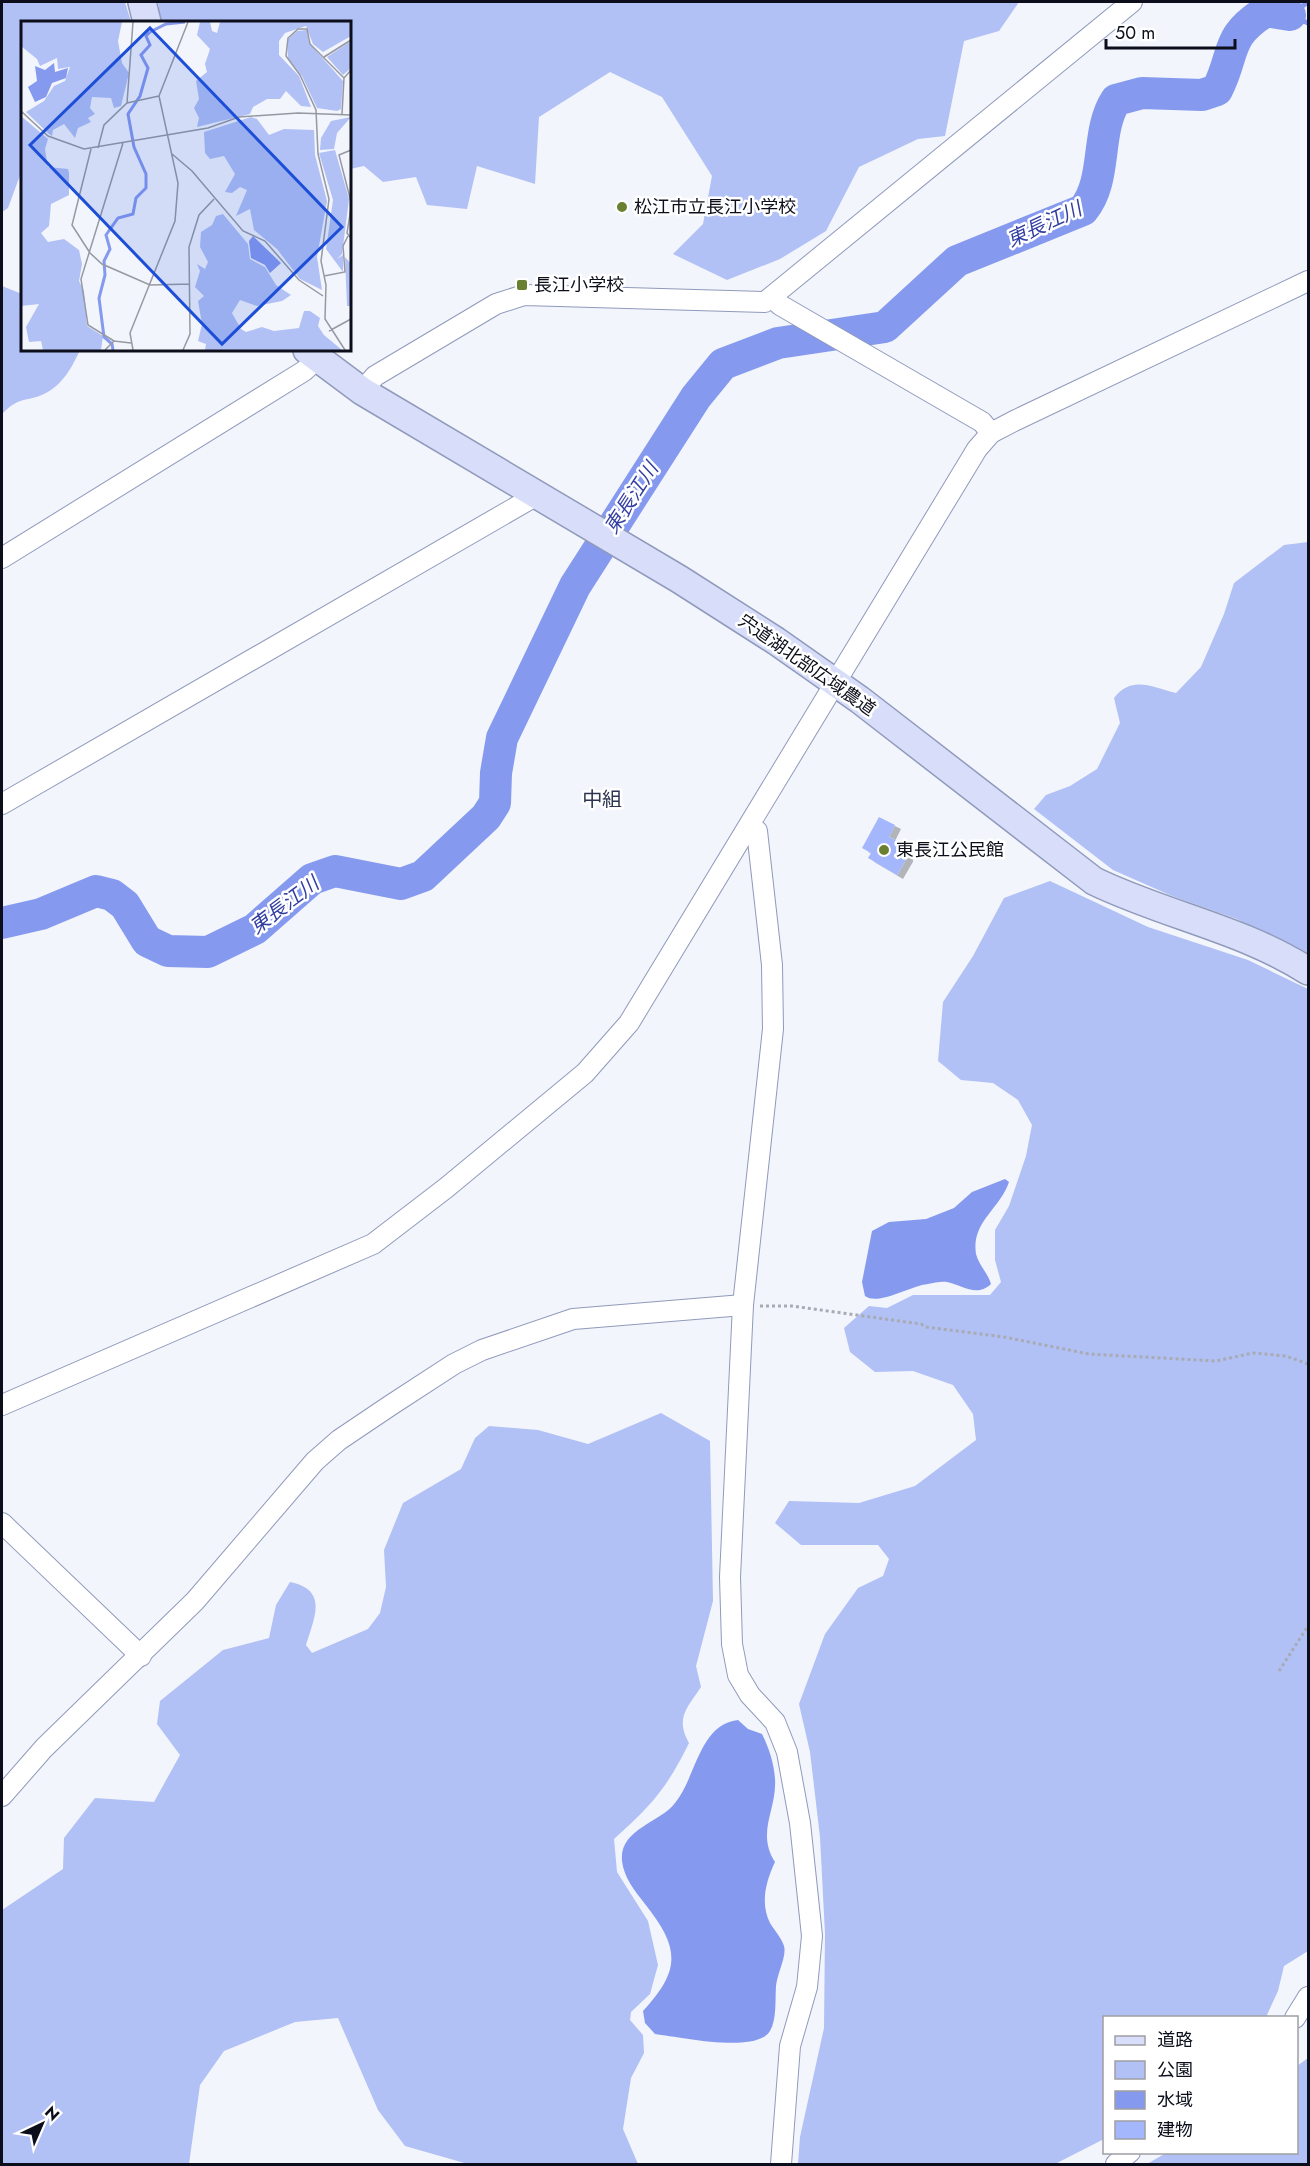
<svg xmlns="http://www.w3.org/2000/svg" width="1310" height="2166" viewBox="0 0 1310 2166" font-family="Jost,'Noto Sans JP',sans-serif">
<style>
.green{fill:#b1c0f5}
.water{fill:#8599ef}
.lines{fill:none;stroke-linecap:round;stroke-linejoin:round}
.stream{stroke:#8599ef;stroke-width:5}
.river{stroke:#8599ef;stroke-width:32}
.building{fill:#a4b7fd;filter:url(#shadow)}
.street-casing{stroke:#909abb;stroke-width:22}
.secondary-casing{stroke:#909abb;stroke-width:30}
.path{stroke:#a8abb4;stroke-width:3;stroke-dasharray:3 3;stroke-linecap:butt}
.street{stroke:#fff;stroke-width:20}
.secondary{stroke:#d8defa;stroke-width:27}
.poi-dot{fill:#6a7f30;stroke:#fff;stroke-width:2}
.labels{text-anchor:middle;stroke-width:5;stroke-linejoin:round;paint-order:stroke}
.poi-label{font-size:18px;fill:#0c0f1b;stroke:#fff;text-anchor:start}
.street-label{font-size:18px;fill:#0c0f1b;stroke:#fff}
.water-label{font-size:20px;font-style:italic;fill:#323ea0;stroke:#fff}
.neighbourhood-label{font-size:20px;fill:#2e3551;stroke:#fff}
.inset-river{fill:none;stroke:#8599ef;stroke-width:3}
.inset-road{fill:none;stroke:#9699a2;stroke-width:1.5}
.view{fill:#1d4ed8;fill-opacity:0.15;stroke:#1d4ed8;stroke-width:3}
.inset-edge{fill:none;stroke:#0c0f1b;stroke-width:3}
</style>
<defs>
<filter id="shadow"><feDropShadow dx="6" dy="4" stdDeviation="0" flood-color="#0004"/></filter>
</defs>
<rect width="100%" height="100%" fill="#f2f5fc"/>
<g class="green">
<path d="M2,2H125L131,22H22V170L8,208L2,212Z"/>
<path d="M158,2H1019L999,31L964,41L945,136L918,139L859,167L826,231L780,259L727,280L673,254L703,224L712,176L662,97L610,72L539,117L535,184L477,166L467,209L427,205L416,177L383,182L364,166L350,169V22H160Z"/>
<path d="M2,286L22,294V350H80C72,367 63,385 44,394C24,403 21,395 2,414Z"/>
<path d="M1308,542V955L1237,919L1172,896L1113,870L1034,809L1046,795L1070,786L1097,769L1120,723L1114,698C1132,675 1151,687 1176,693L1201,667L1224,614L1234,583L1284,545Z"/>
<path d="M1050,881L1148,927L1248,960L1308,989V1951L1284,1966L1278,1991L1266,2017L1104,2018V2139L1055,2164H798L800,2137L824,2028L825,1934L820,1837L810,1752L799,1704L825,1634L858,1588L883,1576L889,1559L878,1545H801L775,1523L789,1501L859,1503L915,1486L976,1440L973,1414L953,1385L913,1371L875,1372L850,1352L844,1328L869,1306L887,1308L913,1295H990L1001,1282L995,1260V1230L1009,1206L1026,1156L1032,1125L1018,1100L993,1083L961,1080L938,1061L943,1002L973,956L1004,898Z"/>
<path d="M661,1413L710,1441L713,1601L696,1666L701,1687C687,1708 675,1718 689,1743C667,1788 651,1806 614,1839L617,1872L648,1921L658,1965L650,1994L631,2012L630,2020L643,2035L644,2053L631,2078L623,2129L638,2164H468L405,2146L378,2110L338,2018L295,2022L224,2051L200,2085L189,2164H2V1910L63,1869L64,1838L95,1798L154,1802L180,1755L157,1724L160,1701L223,1650L269,1638L276,1605L290,1582C329,1590 314,1618 306,1645L312,1653L368,1629L380,1613L386,1587L384,1550L403,1503L461,1469L475,1438L489,1426L538,1430L588,1444Z"/>
<path d="M1308,2058V2164H1147L1166,2153L1296,2152L1297,2066Z"/>
</g>
<g class="water">
<path d="M1005,1179L1009,1182C1000,1209 971,1222 976,1254C979,1266 988,1273 991,1284C976,1298 963,1285 947,1282C941,1281 934,1283 928,1284C909,1286 879,1306 865,1296L862,1282L872,1231L889,1222L926,1219L954,1208L972,1192Z"/>
<path d="M738,1720L748,1729L762,1734C769,1748 774,1763 775,1779C777,1810 756,1832 775,1862C766,1881 760,1903 770,1923C775,1931 781,1937 784,1946C787,1956 777,1974 776,1986C775,1999 777,2019 770,2031C756,2054 680,2037 655,2034L645,2023L643,2011C681,1970 680,1948 645,1904C635,1891 624,1878 622,1861C619,1829 660,1823 675,1803C696,1778 699,1724 738,1720Z"/>
</g>
<g class="lines">
<g class="stream">
<path d="M1290,15L1308,2"/>
<path d="M1290,15L1308,23"/>
</g>
<path class="river" d="M2,923L41,914L96,891L112,895L125,905L147,941L168,951L208,952L255,929L312,879L335,871L401,884L423,876L486,817L495,803L496,773L502,738L575,586L696,397L723,364L778,343L885,327L957,261L1083,210C1108,180 1095,132 1116,100L1142,93L1202,95L1217,90C1236,53 1224,37 1266,11L1290,15"/>
</g>
<path class="building" d="M879,817L895,825L889,837L905,845L901,852L908,856L897,875L868,858L871,853L862,848Z"/>
<g class="lines">
<g class="street-casing">
<g id="street">
<path d="M772,297L780,305L982,422L991,433"/>
<path d="M362,391L375,376L496,304L524,295L765,302L1132,2"/>
<path d="M2,558L304,371L317,359"/>
<path d="M2,804L537,495"/>
<path d="M750,827L757,831L772,965L773,1029L743,1305L730,1577L732,1644L738,1675L750,1695L775,1722L787,1752L800,1823L812,1936L807,1987L790,2046L781,2164"/>
<path d="M2,1405L373,1244L446,1188L585,1073L629,1023L977,449L991,433L1014,421L1308,281"/>
<path d="M2,1523L141,1656"/>
<path d="M2,1796L44,1748L195,1601L315,1461L339,1440L391,1405L454,1364L482,1350L573,1319L743,1305"/>
<path d="M1295,2018L1308,1997"/>
<path d="M1116,2164L1130,2152"/>
</g>
</g>
<g class="secondary-casing">
<g id="secondary">
<path d="M142,2L147,22"/>
<path d="M307,350L362,391L679,579L776,641L860,700L1094,881C1164,915 1243,929 1308,971"/>
</g>
</g>
<g class="path">
<path d="M760,1306H792L921,1324L926,1327L1004,1337L1089,1354L1216,1361L1253,1353L1286,1356L1308,1364"/>
<path d="M1279,1671L1308,1626"/>
</g>
<use href="#street" class="street"/>
<use href="#secondary" class="secondary"/>
</g>
<g class="poi-dot">
<circle cx="622" cy="207" r="6"/>
<rect x="516" y="279" width="12" height="12" rx="3"/>
<circle cx="884" cy="850" r="6"/>
</g>
<g class="labels">
<g class="poi-label">
<text x="634" y="213">松江市立長江小学校</text>
<text x="534" y="291">長江小学校</text>
<text x="896" y="856">東長江公民館</text>
</g>
<g class="street-label">
<text transform="translate(807 665) rotate(35)" y="6">宍道湖北部広域農道</text>
</g>
<g class="water-label">
<text transform="translate(1044 224) rotate(-25)" y="7">東長江川</text>
<text transform="translate(631 498) rotate(-57)" y="7">東長江川</text>
<text transform="translate(284 905) rotate(-37)" y="7">東長江川</text>
</g>
<g class="neighbourhood-label">
<text x="602" y="806">中組</text>
</g>
</g>
<g transform="translate(21 21)">
<rect width="330" height="330" fill="#f2f5fc"/>
<path d="M0,1H101L97,20L101,42L108,52L100,85L93,87L90,77L71,76L69,87L74,93L67,97L70,101L57,107L54,117L43,103L32,109L31,115L28,113L5,91L23,80L33,65L44,60L49,46L37,48L36,37L19,45L16,38L0,25ZM179,1H189L191,10L196,12L199,1H330V15L302,31L292,23L285,5L264,12L258,20V34L278,55L290,86L280,85L265,70L259,78H246L232,86L229,93L176,106L178,97L173,87L178,78L175,60L186,51L184,43L189,28L176,14ZM286,9L288,22L322,60L320,88L316,90L296,87L281,55L267,37L266,19L276,10ZM330,20V47L322,54L306,36ZM0,95L27,118L24,128L27,146L47,148L48,152V174L30,183L28,205L20,212L27,221L43,218L58,229L61,243L58,260L63,270L66,305L82,315L80,329H22L20,320L8,321L5,306L18,283L0,285ZM230,96L236,98L248,114L263,108L293,109L294,134L306,180L296,236L301,269L279,258L256,228L233,209L229,188L215,195L226,169L219,166L211,172L204,171L214,153L203,135L189,138L184,132L183,111ZM330,96L316,112L313,128L299,129L300,117L310,100ZM314,129L328,178L321,233L316,238L322,234V251L305,228L312,179L298,132ZM202,193L227,223L229,238L244,246L255,264L270,274L261,280L236,285L219,279L211,292L220,308L225,311L241,306L253,310L278,307L283,290H289L299,297L297,305L303,314L321,329H184L185,323L177,320L181,303L177,280L183,275L174,266L179,250L176,243L184,248L187,241L179,226L180,211L191,204L195,195ZM324,236L330,243V285H326Z" fill="#b1c0f5"/>
<path d="M33,42L34,51L47,47L45,57L31,62L25,76L14,81L7,66L16,60L14,45L24,49ZM232,215L260,242L249,252L244,244L230,237L228,220Z" fill="#8599ef"/>
<path class="inset-river" d="M129,11L145,3L164,1M92,329L91,323L83,316L78,277L84,254L83,240L89,228L85,214L97,197L112,193L115,177L125,167V153L113,126L107,93L119,75L127,47L120,34L129,24L125,15L129,11"/>
<path class="inset-road" d="M303,36L330,19M323,57L289,23L286,8H277L267,17L265,35L279,54L295,89L297,133L308,178L300,240L305,264L304,298L324,329M106,82L112,1M0,90L27,115L63,128L187,107L218,96L277,92L330,94M321,93L323,57L330,49M77,127L83,104L106,82L138,75M70,128L51,204L69,232L81,243L129,264L169,263M330,129L318,134L330,181M151,133L171,150L222,210L244,220L278,259L302,275M330,187L326,212L330,217M303,255L324,251L322,225L327,215M308,310L330,298M93,320L67,304L60,258L102,122M84,329L93,320L110,322M112,329L109,312L154,200L157,162L138,75L167,1M162,329L169,313L168,226L178,194L193,178"/>
<path class="view" d="M129,7L321,206L201,323L9,124Z"/>
<rect width="330" height="330" class="inset-edge"/>
</g>
<rect width="1310" height="2166" fill="none" stroke="#0c0f1b" stroke-width="6"/>
<rect x="1103" y="2016" width="195" height="138" fill="#ffffff" stroke="#9e9fa4" stroke-width="1.5"/>
<rect x="1115" y="2036" width="30" height="9" fill="#d8defa" stroke="#9e9fa4" stroke-width="1.5"/>
<text x="1157" y="2046" font-size="18" fill="#0c0f1b">道路</text>
<rect x="1115" y="2061" width="30" height="18" fill="#b1c0f5" stroke="#9e9fa4" stroke-width="1.5"/>
<text x="1157" y="2076" font-size="18" fill="#0c0f1b">公園</text>
<rect x="1115" y="2091" width="30" height="18" fill="#8599ef" stroke="#9e9fa4" stroke-width="1.5"/>
<text x="1157" y="2106" font-size="18" fill="#0c0f1b">水域</text>
<rect x="1115" y="2121" width="30" height="18" fill="#a4b7fd" stroke="#9e9fa4" stroke-width="1.5"/>
<text x="1157" y="2136" font-size="18" fill="#0c0f1b">建物</text>
<g transform="translate(42 2124) rotate(44)" stroke="#ffffff" stroke-width="4.5" paint-order="stroke">
<path d="M0-4.5L10 22L0 15L-10 22Z" fill="#0c0f1b"/>
<text y="-9" font-size="16" font-weight="bold" text-anchor="middle" fill="#0c0f1b">N</text>
</g>
<path d="M1106 39v9h129v-9" fill="none" stroke="#0c0f1b" stroke-width="3"/>
<text x="1115" y="39" font-size="18" fill="#0c0f1b" stroke="#ffffff" stroke-width="4.5" paint-order="stroke">50 m</text>
</svg>
